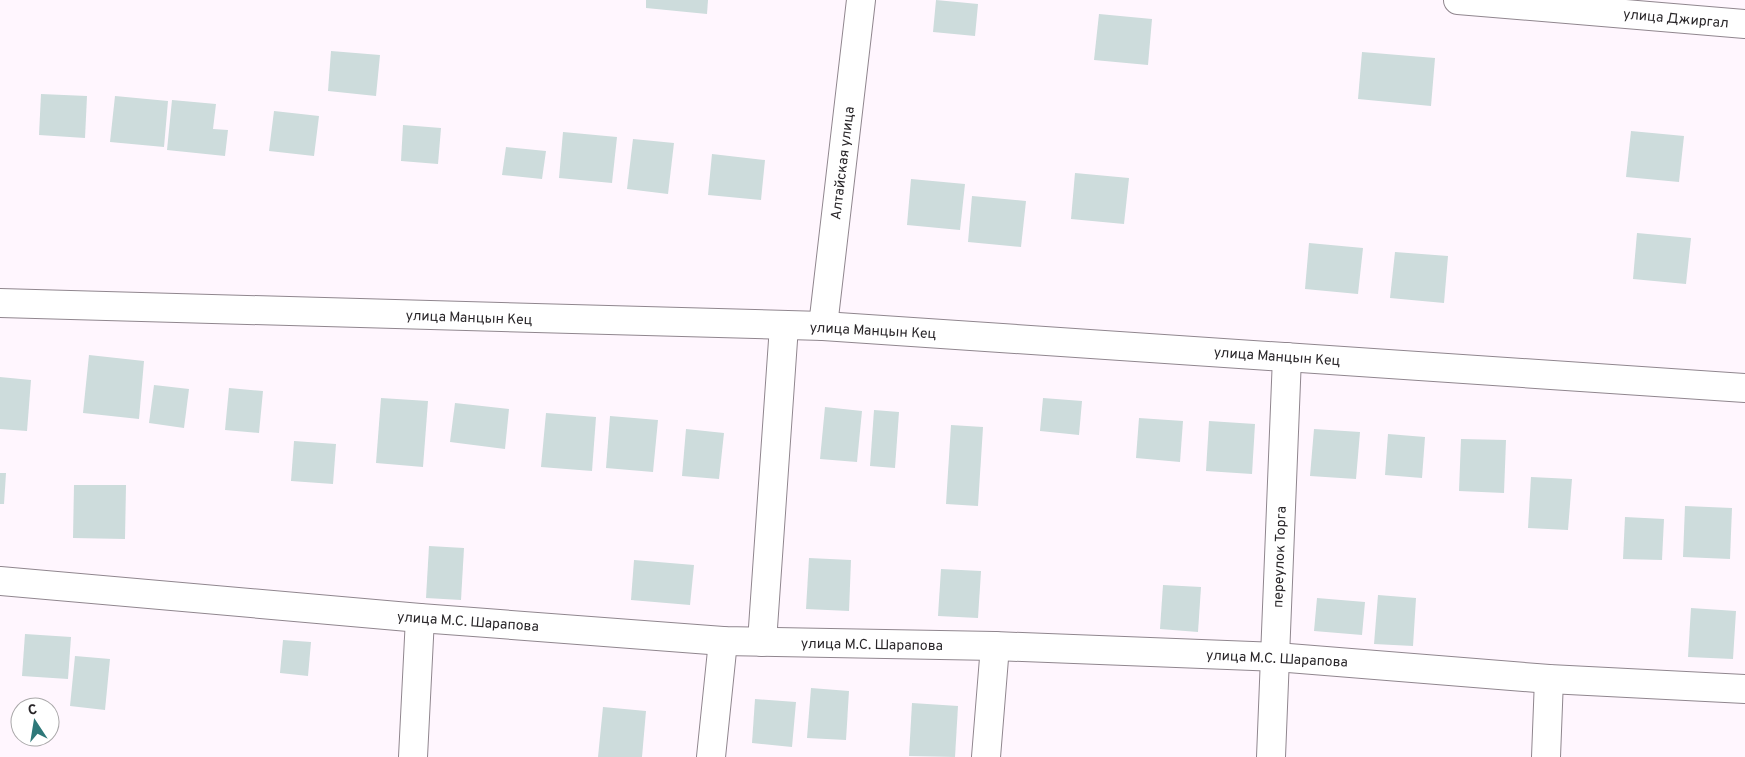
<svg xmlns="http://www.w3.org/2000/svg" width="1745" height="757" viewBox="0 0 1745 757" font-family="Overpass,sans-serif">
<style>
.building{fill:#cddcdc}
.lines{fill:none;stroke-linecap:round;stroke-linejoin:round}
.minor-casing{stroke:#90868e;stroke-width:30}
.minor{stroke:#fff;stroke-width:28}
.labels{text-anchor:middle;stroke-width:5;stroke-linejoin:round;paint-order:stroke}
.street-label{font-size:14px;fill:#292629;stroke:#fff}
</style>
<rect width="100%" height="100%" fill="#fff6fe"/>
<g class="building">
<path d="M646,0H708L707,14L646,8Z"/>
<path d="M936,0L978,4L975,36L933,32Z"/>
<path d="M1099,14L1152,19L1148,65L1094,60Z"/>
<path d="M331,51L380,55L376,96L328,91Z"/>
<path d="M1362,52L1435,58L1431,106L1358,99Z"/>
<path d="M41,94L87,96L85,138L39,135Z"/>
<path d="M115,96L168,101L164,147L110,142Z"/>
<path d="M172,100L216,104L213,129L228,130L225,156L167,150Z"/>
<path d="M274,111L319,116L314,156L269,151Z"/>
<path d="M403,125L441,128L438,164L401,161Z"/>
<path d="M1631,131L1684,136L1679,182L1626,177Z"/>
<path d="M563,132L617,137L612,183L559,178Z"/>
<path d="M633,139L674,143L668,194L627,189Z"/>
<path d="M506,147L546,151L542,179L502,175Z"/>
<path d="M712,154L765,160L761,200L708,195Z"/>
<path d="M1075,173L1129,178L1124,224L1071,219Z"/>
<path d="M911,179L965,184L960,230L907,225Z"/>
<path d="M972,196L1026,201L1021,247L968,242Z"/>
<path d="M1637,233L1691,238L1686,284L1633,279Z"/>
<path d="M1309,243L1363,248L1358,294L1305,289Z"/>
<path d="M1395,252L1448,256L1444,303L1390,298Z"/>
<path d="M89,355L144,361L139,419L83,413Z"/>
<path d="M0,377L31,380L27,431L0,429Z"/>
<path d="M154,385L189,389L184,428L149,423Z"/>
<path d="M229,388L263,391L259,433L225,430Z"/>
<path d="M381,398L428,401L423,467L376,463Z"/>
<path d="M1043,398L1082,401L1079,435L1040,431Z"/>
<path d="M455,403L509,409L505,449L450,442Z"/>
<path d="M825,407L862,411L857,462L820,459Z"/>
<path d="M874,410L899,412L895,468L870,466Z"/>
<path d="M546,413L596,417L592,471L541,467Z"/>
<path d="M610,416L658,420L653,472L606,468Z"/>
<path d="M1139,418L1183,421L1180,462L1136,458Z"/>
<path d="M1209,421L1255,424L1252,474L1206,471Z"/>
<path d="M951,425L983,427L978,506L946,504Z"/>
<path d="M686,429L724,433L719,479L682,476Z"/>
<path d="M1314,429L1360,432L1356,479L1310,476Z"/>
<path d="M1388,434L1425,437L1422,478L1385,475Z"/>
<path d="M1461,439L1506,440L1504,493L1459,491Z"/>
<path d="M294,441L336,444L333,484L291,481Z"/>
<path d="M0,473H6L4,504H0Z"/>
<path d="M1531,477L1572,479L1568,530L1528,528Z"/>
<path d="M74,485H126L125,539L73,538Z"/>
<path d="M1685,506L1732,508L1730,559L1683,557Z"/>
<path d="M1625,517L1664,519L1662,560L1623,559Z"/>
<path d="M429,546L464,548L461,600L426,598Z"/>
<path d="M809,558L851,560L849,611L806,609Z"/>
<path d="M634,560L694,565L690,605L631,600Z"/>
<path d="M941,569L981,571L978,618L938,616Z"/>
<path d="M1163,585L1201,587L1198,632L1160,629Z"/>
<path d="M1378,595L1416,598L1413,646L1374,644Z"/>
<path d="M1317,598L1365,602L1362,635L1314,631Z"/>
<path d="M1691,608L1736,611L1733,659L1688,657Z"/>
<path d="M25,634L71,637L68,679L22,676Z"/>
<path d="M283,640L311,642L308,676L280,673Z"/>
<path d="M75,656L110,659L105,710L70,706Z"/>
<path d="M811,688L849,691L846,740L807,738Z"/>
<path d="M755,699L796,702L792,747L752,743Z"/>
<path d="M912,703L958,706L955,757L909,756Z"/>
<path d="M603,707L646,711L642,757H598Z"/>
</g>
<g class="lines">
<g class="minor-casing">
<g id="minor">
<path d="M1458,0L1745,24"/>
<path d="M0,303L823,326L1745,388"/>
<path d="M823,326L861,0"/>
<path d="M0,581L420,618L723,641L995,646L1276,657L1549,679L1745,689"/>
<path d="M762,642L784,326"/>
<path d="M413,757L420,618"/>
<path d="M711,757L723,641"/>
<path d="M986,757L995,646"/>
<path d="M1271,757L1287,357"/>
<path d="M1546,757L1549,679"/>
</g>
</g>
<use href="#minor" class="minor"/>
</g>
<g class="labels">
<g class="street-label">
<text transform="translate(1676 18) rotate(5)" y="5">улица Джиргал</text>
<text transform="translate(842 163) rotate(-83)" y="5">Алтайская улица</text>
<text transform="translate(469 317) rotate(2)" y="5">улица Манцын Кец</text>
<text transform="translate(873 330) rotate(3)" y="5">улица Манцын Кец</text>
<text transform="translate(1277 356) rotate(4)" y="5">улица Манцын Кец</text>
<text transform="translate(1279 557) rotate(-88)" y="5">переулок Торга</text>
<text transform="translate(468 621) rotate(4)" y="5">улица М.С. Шарапова</text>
<text transform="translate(872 644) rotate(1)" y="5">улица М.С. Шарапова</text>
<text transform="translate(1277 658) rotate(3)" y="5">улица М.С. Шарапова</text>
</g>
</g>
<g transform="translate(35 722) rotate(348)"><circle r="24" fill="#ffffff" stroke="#a9a8a9"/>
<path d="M0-4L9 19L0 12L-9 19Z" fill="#2e7879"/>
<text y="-8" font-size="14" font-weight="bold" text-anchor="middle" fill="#292629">С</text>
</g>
</svg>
